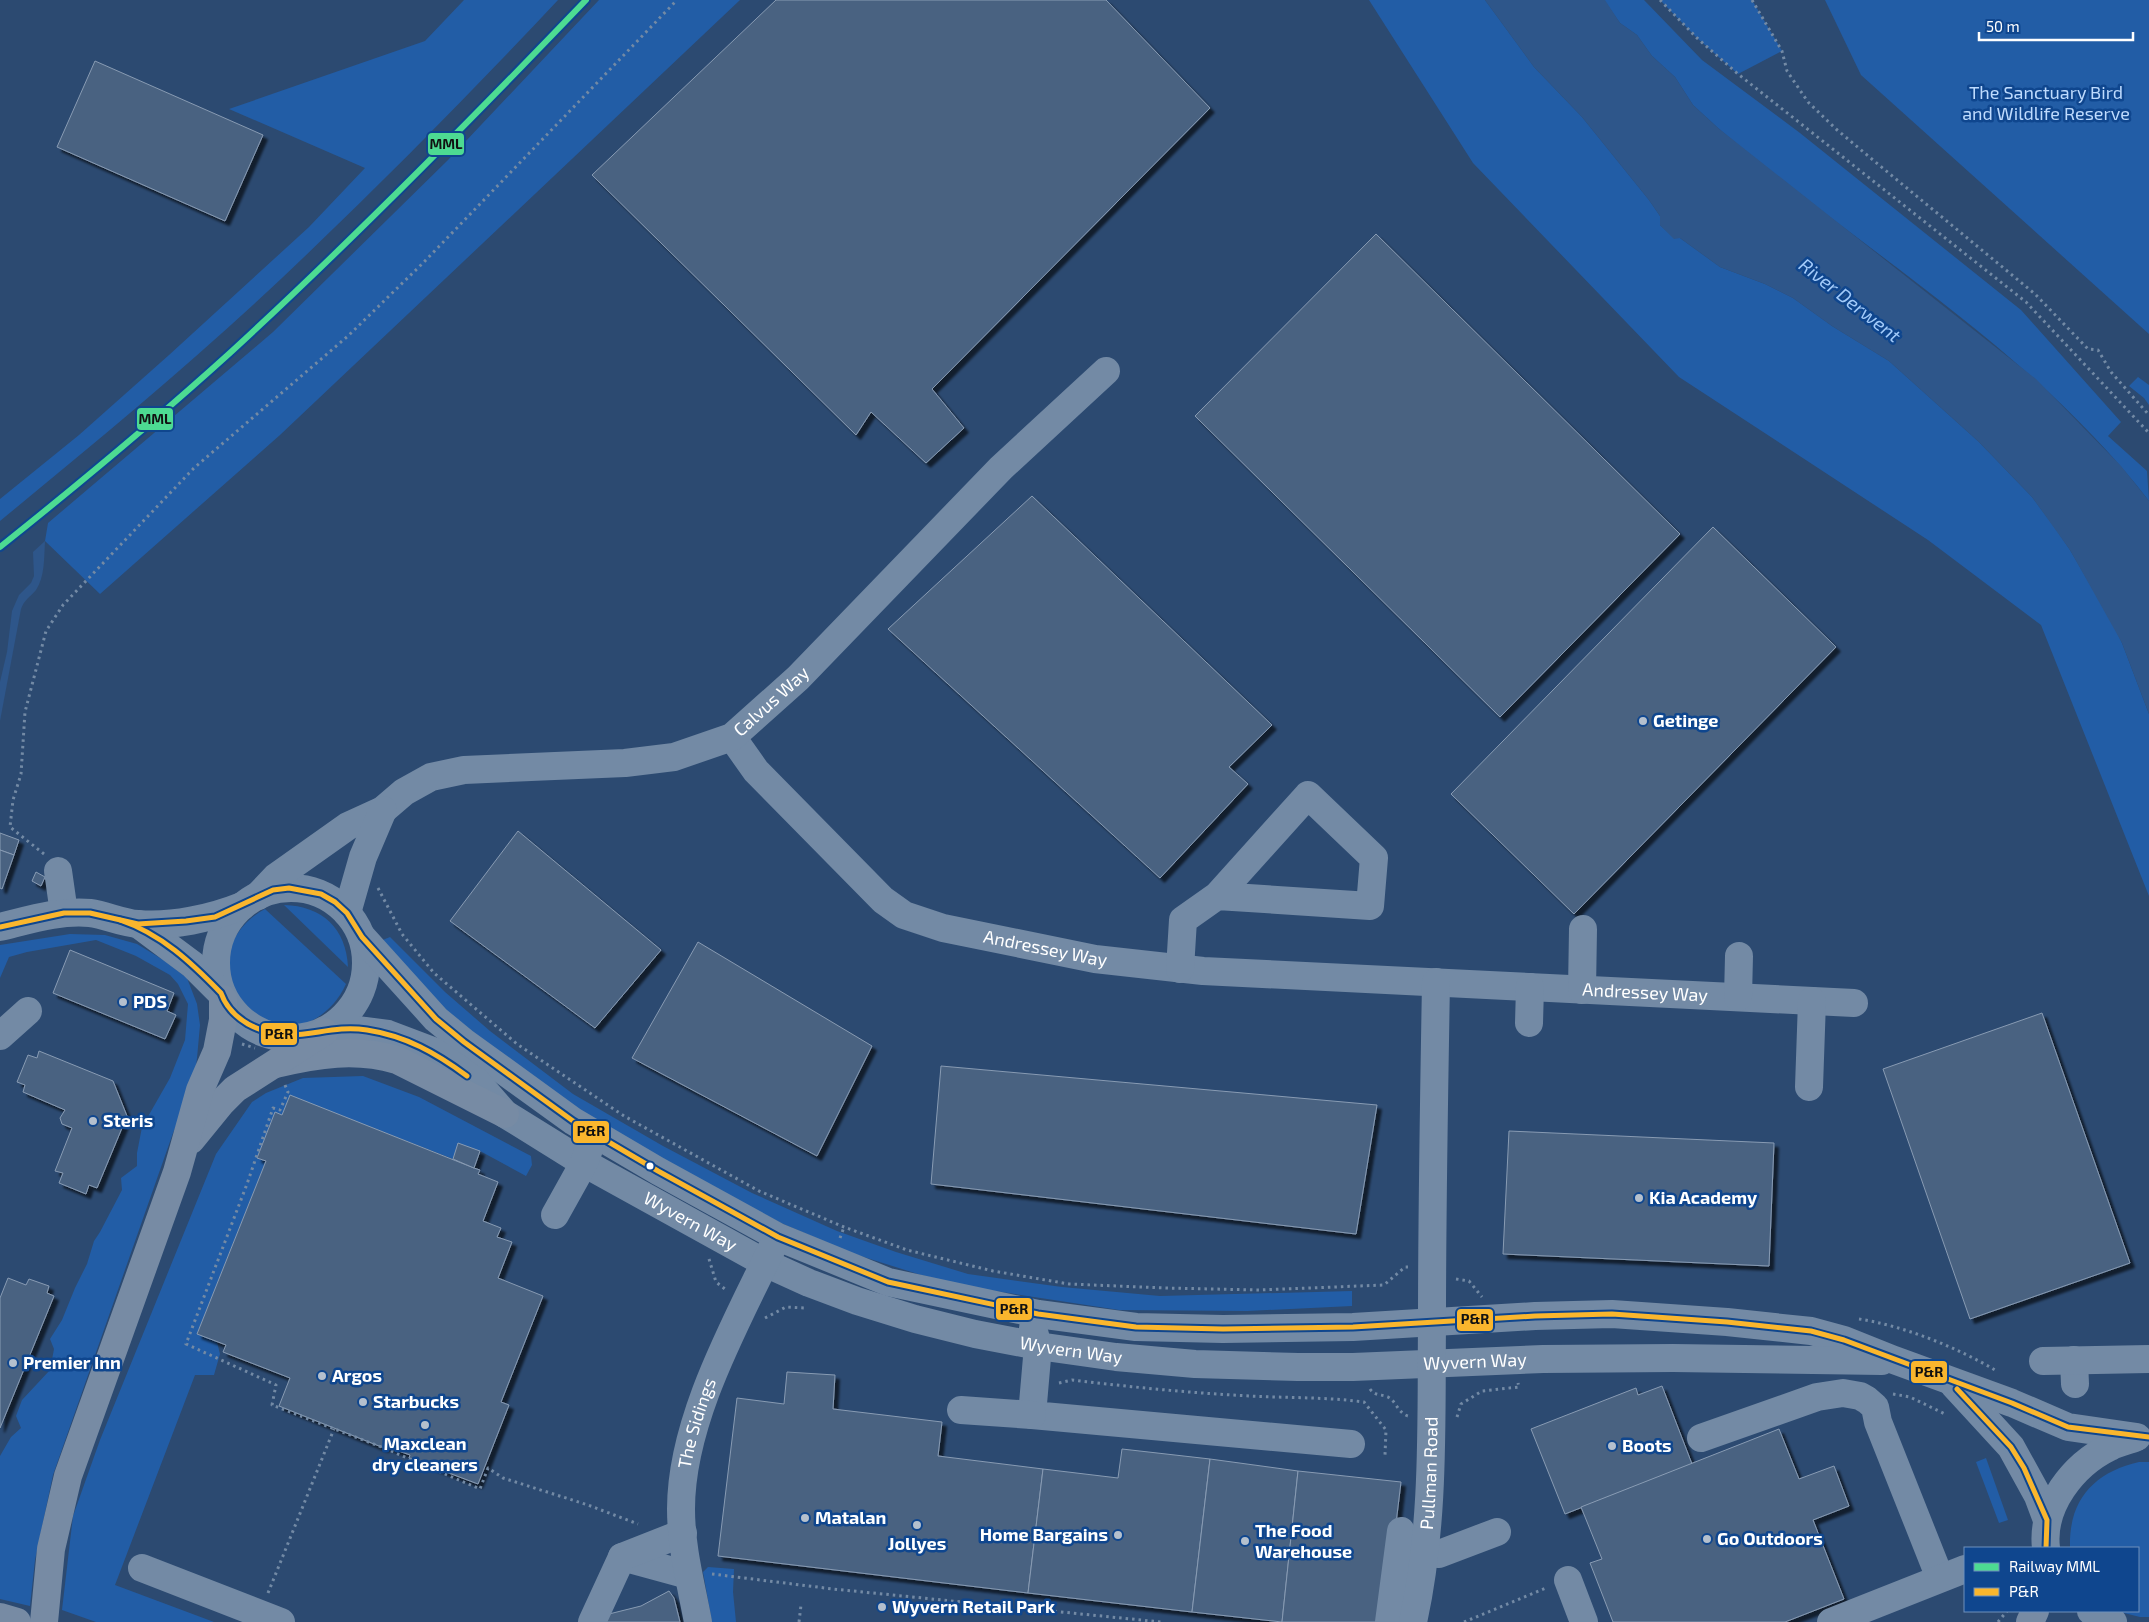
<svg xmlns="http://www.w3.org/2000/svg" width="2149" height="1622" viewBox="0 0 2149 1622" font-family="'Exo 2',sans-serif">
<style>
.green{fill:#225da6}
.water{fill:#2e568a}
.building{fill:#496281;stroke:#889bb3;filter:url(#shadow)}
.lines{fill:none;stroke-linecap:round;stroke-linejoin:round}
.path{stroke:#738aa5;stroke-width:3;stroke-dasharray:2.5 4;stroke-linecap:butt}
.minor{stroke:#738aa5;stroke-width:28}
.highway{stroke:#778ba4;stroke-width:28}
.bus-1-casing{stroke:#0f468e;stroke-width:9}
.bus-1{stroke:#fab62d;stroke-width:5}
.rail-1-casing{stroke:#0f468e;stroke-width:10}
.rail-1{stroke:#4ddb92;stroke-width:6}
.poi-dot{fill:#b5c0cd;stroke:#0f468e;stroke-width:2}
.bus-dot{fill:#fff;stroke:#0f468e;stroke-width:2}
.labels{text-anchor:middle;stroke-width:5;stroke-linejoin:round;paint-order:stroke}
.park-label{font-size:18px;fill:#bedbfe;stroke:#0f468e}
.street-label{font-size:18px;fill:#fff;stroke:#0f468e}
.poi-label{font-size:18px;font-weight:bold;fill:#fff;stroke:#0f468e;text-anchor:start}
.water-label{font-size:19px;font-style:italic;fill:#a3cbfa;stroke:#0f468e}
.line-badge{stroke:#0f468e;stroke-width:2}
.pale-badge-label{font-size:14px;text-anchor:middle;font-weight:bold;fill:#111}
</style>
<defs>
<filter id="shadow"><feDropShadow dx="4.5" dy="4.5" stdDeviation="1" flood-color="#0009"/></filter>
</defs>
<rect width="100%" height="100%" fill="#2c4a71"/>
<g class="green">
<path d="M464,0H558C469,95 377,188 282,278C192,363 96,442 0,521V499L79,435L169,355L309,227L365,168L229,109L425,41Z"/>
<path d="M599,0H740L280,435L100,594L45,541L48,523L273,332L448,160Z"/>
<path d="M1369,0H1485L1534,67L1582,117L1649,200L1660,216V225L1674,238H1680L1720,267L1765,284L1793,298L1832,326L1889,361L1979,442L2032,497L2055,528L2070,550L2112,622L2122,643L2149,714V896L2041,625L1928,540L1679,377L1473,163Z"/>
<path d="M1604,0H1644L1702,60L1800,133L2021,310L2121,422L2108,436L2147,471L2149,501C2032,349 1862,251 1718,128L1693,105L1675,77L1652,56L1637,35L1620,23Z"/>
<path d="M1660,0H1752L1782,51L1738,74L1697,38Z"/>
<path d="M1825,0H2149V334L1861,75Z"/>
<path d="M2138,377L2149,385V405L2144,398L2129,386Z"/>
<path d="M284,905C322,906 346,928 348,967Z"/>
<path d="M265,909L346,984C328,1024 281,1043 246,1010C211,977 227,929 265,909Z"/>
<path d="M70,934L105,935L137,944L165,961L187,978L197,1004L200,1025L197,1058L194,1082L173,1133L53,1475L35,1560L30,1606L0,1599V1456L11,1437L21,1428L16,1416L22,1400L50,1370L54,1349L50,1339L62,1320L75,1288L87,1264L94,1241L100,1232L122,1190L121,1178L137,1166V1153L142,1127L170,1078L185,1040L188,1004L178,984L170,975L136,956L96,940L27,952L9,957L0,978V945Z"/>
<path d="M390,937L445,992L490,1031L573,1094L663,1146L752,1193L837,1231L896,1252L968,1274L1062,1287L1160,1296L1352,1291V1306L1247,1311L1119,1310L976,1288L921,1275L851,1253L781,1223L622,1140L471,1035L378,942Z"/>
<path d="M363,1076L419,1097L531,1156L532,1165L526,1176L480,1151L458,1144L453,1159L290,1096L282,1115L275,1113L257,1158L266,1161L197,1334L217,1342L220,1354L214,1375H195L115,1585L214,1622H96L62,1610L73,1516L100,1440L216,1154L252,1102L266,1093L303,1078Z"/>
<path d="M1986,1458L2008,1520L1999,1523L1976,1462Z"/>
<path d="M2139,1462H2149V1617H2140L2116,1611H2138V1548H2070V1546C2069,1499 2095,1472 2139,1462Z"/>
<path d="M708,1567L734,1569L733,1592L736,1622H712L703,1572Z"/>
</g>
<g class="water">
<path d="M1485,0H1605L1620,23L1637,35L1652,56L1675,77L1693,105L1718,128L2036,379L2121,466L2149,501V714L2122,643L2070,550L2032,497L1979,442L1889,361L1832,326L1793,298L1765,284L1720,267L1680,238L1674,239L1660,225V216L1649,200L1582,117L1534,67Z"/>
<path d="M45,541C44,557 45,577 36,590C30,597 24,600 21,609L0,721V682L7,652L12,611L19,595L31,583L34,576L33,552Z"/>
</g>
<g class="building">
<path d="M776,0H1106L1210,108L932,389L964,428L926,463L871,412L856,435L592,175Z"/>
<path d="M95,61L263,135L225,221L57,147Z"/>
<path d="M1376,234L1680,534L1500,717L1195,416Z"/>
<path d="M1032,496L1272,725L1229,767L1248,784L1160,878L888,629Z"/>
<path d="M1713,527L1836,647L1574,914L1451,794Z"/>
<path d="M518,831L661,950L595,1028L450,921Z"/>
<path d="M0,833L19,840L14,855L0,850Z"/>
<path d="M0,850L14,855L2,889L0,888Z"/>
<path d="M36,872L45,877L41,886L32,881Z"/>
<path d="M698,942L872,1046L817,1156L632,1058Z"/>
<path d="M70,950L174,993L167,1011L176,1015L165,1039L53,993Z"/>
<path d="M2042,1013L2130,1263L1970,1319L1883,1069Z"/>
<path d="M39,1051L113,1081L127,1116L97,1188L89,1185L86,1194L59,1183L63,1173L55,1171L72,1128L62,1124L60,1118L65,1110L23,1092L25,1085L17,1082L28,1055L37,1058Z"/>
<path d="M941,1066L1377,1105L1356,1234L931,1184Z"/>
<path d="M290,1095L474,1168L480,1170L478,1174L498,1182L483,1221L501,1228L497,1237L512,1242L498,1278L543,1296L501,1402L509,1405L478,1484L409,1458L410,1455L385,1446L384,1448L279,1406L290,1378L223,1352L226,1345L197,1334L266,1161L257,1158L275,1112L282,1115Z"/>
<path d="M1509,1131L1774,1143L1769,1266L1503,1254Z"/>
<path d="M458,1143L480,1151L474,1168L453,1159Z"/>
<path d="M8,1278L26,1285L29,1279L49,1286L47,1293L54,1296L0,1428V1298Z"/>
<path d="M787,1372L835,1375L833,1409L942,1422L938,1456L1043,1469L1028,1593L718,1556L737,1398L784,1404Z"/>
<path d="M1662,1386L1692,1464L1565,1514L1531,1429L1636,1388L1638,1395Z"/>
<path d="M1779,1429L1799,1479L1834,1466L1849,1506L1813,1520L1844,1599L1785,1622H1613L1590,1563L1602,1559L1581,1507Z"/>
<path d="M1122,1449L1210,1459L1192,1612L1028,1593L1043,1469L1118,1478Z"/>
<path d="M1210,1459L1298,1471L1282,1622L1192,1612Z"/>
<path d="M1298,1471L1401,1482L1384,1622H1282Z"/>
<path d="M669,1591L674,1598L680,1622H599L601,1616L641,1606Z"/>
</g>
<g class="lines">
<g class="path">
<path d="M1660,0L1697,38L1738,74L2026,302L2149,433"/>
<path d="M1752,0L1782,51L1787,71L1808,102L1836,129L1879,165L2035,294L2088,349L2098,350L2111,372L2149,415"/>
<path d="M44,854L10,827L13,800L21,774L25,712L46,631L63,605L194,468L348,336L423,263L677,0"/>
<path d="M378,888L402,934L434,973L517,1044L624,1116L759,1191L844,1227L907,1250L993,1271L1069,1284L1165,1288L1259,1290L1384,1285L1405,1267H1408"/>
<path d="M242,1044L255,1048"/>
<path d="M285,1085L288,1092L280,1110L273,1108L247,1184L186,1344L276,1385L272,1405L384,1448L480,1489L488,1468L503,1478L588,1505L638,1524"/>
<path d="M840,1238L844,1227"/>
<path d="M709,1259L716,1282L725,1289"/>
<path d="M1456,1279L1469,1281L1482,1297"/>
<path d="M765,1318L786,1307L804,1308"/>
<path d="M1859,1319C1904,1326 1956,1347 1995,1370"/>
<path d="M1059,1383L1072,1380C1131,1387 1190,1393 1250,1396C1288,1398 1326,1397 1364,1402L1386,1430L1385,1455"/>
<path d="M1370,1389C1375,1396 1381,1394 1388,1397C1396,1401 1398,1413 1408,1416"/>
<path d="M1893,1394L1910,1397L1947,1415"/>
<path d="M1457,1417L1461,1404L1482,1391L1519,1387L1518,1383"/>
<path d="M712,1574L833,1589L1161,1622"/>
<path d="M268,1593L334,1429"/>
<path d="M799,1622L801,1605"/>
<path d="M1464,1622L1546,1588"/>
<path d="M1998,1622L2007,1611"/>
</g>
<g class="minor">
<path id="s1" d="M732,737L756,771L883,900L904,915L943,928L1095,959L1203,971L1854,1003"/>
<path d="M58,871L64,913"/>
<circle cx="291" cy="963" r="75"/>
<path id="s2" d="M258,896L276,877L348,826L383,810L404,792L431,777L464,770L625,763L674,757L732,737L798,678L1001,468L1106,371"/>
<path d="M347,913L363,857L383,810"/>
<path d="M138,924L193,965L221,993"/>
<path d="M0,927C29,920 60,910 90,913C106,915 122,923 138,924C172,927 212,918 242,906"/>
<path d="M362,937L436,1019L464,1042L573,1121L658,1171L778,1237L888,1282L1038,1314L1136,1327L1223,1329L1353,1327L1535,1316L1612,1314L1727,1322L1811,1331L1844,1340L1894,1360L2012,1403L2068,1427L2137,1437"/>
<path d="M1180,969L1183,920L1217,896L1370,906L1374,858L1308,795L1217,896"/>
<path d="M1582,990L1583,929"/>
<path d="M1738,997L1739,956"/>
<path d="M1529,1023L1530,987"/>
<path id="s3" d="M328,1030H357L388,1034L433,1051L477,1082L505,1114L584,1163L765,1263L809,1283L857,1301L915,1319L975,1334L1038,1346L1116,1357L1195,1364L1298,1367H1353L1543,1359L1673,1358L1882,1361"/>
<path d="M0,1036L28,1011"/>
<path d="M1809,1087L1812,1001"/>
<path d="M555,1215L584,1163L589,1149L587,1146"/>
<path d="M1033,1328L1038,1346L1032,1415L1351,1444"/>
<path d="M2074,1360L2075,1384"/>
<path d="M2043,1361L2149,1359"/>
<path d="M1954,1385L2011,1447L2038,1496L2047,1520"/>
<path d="M961,1410L1032,1415"/>
<path d="M1701,1438L1817,1397L1843,1393L1860,1396L1867,1400L1875,1407L1878,1422L1940,1578"/>
<path d="M2046,1548C2041,1506 2073,1465 2110,1447C2117,1443 2127,1441 2135,1438"/>
<path d="M1424,1553L1439,1554L1497,1532"/>
<path d="M622,1557L688,1575"/>
<path d="M142,1568L281,1622"/>
<path d="M1568,1580L1584,1622"/>
<path d="M2091,1611L2113,1622"/>
<path d="M592,1622L622,1557L683,1533"/>
<path id="s4" d="M698,1622C691,1584 681,1548 681,1509C681,1421 735,1325 772,1248"/>
<path d="M1389,1622L1401,1531"/>
<path id="s5" d="M1413,1622C1435,1523 1431,1420 1432,1320C1432,1207 1434,1095 1436,982"/>
<path d="M1831,1622L1965,1569"/>
</g>
<g class="highway">
<path d="M276,1064C317,1054 356,1048 397,1060L505,1114"/>
<path d="M191,1140L222,1102L235,1089L324,1032"/>
<path d="M0,1617L17,1622"/>
<path d="M44,1622L51,1549L68,1476L177,1172L200,1090L217,1051L223,1020V999"/>
<path d="M2030,1622L2035,1611"/>
</g>
<g class="bus-1-casing">
<g id="bus-1">
<path d="M120,920C161,934 191,962 221,993C226,1007 236,1017 248,1024C295,1049 321,1023 367,1030C406,1036 436,1053 467,1076"/>
<path d="M0,927L64,913H90L138,924L186,921L215,917L273,890L289,888L321,894L335,902L347,913L362,937L436,1019L464,1042L573,1121L658,1171L778,1237L888,1282L1038,1314L1136,1327L1223,1329L1353,1327L1535,1316L1612,1314L1727,1322L1811,1331L1844,1340L2012,1403L2068,1427L2149,1437"/>
<path d="M1957,1389L2011,1447L2024,1468L2047,1520L2046,1548"/>
</g>
</g>
<use href="#bus-1" class="bus-1"/>
<g class="rail-1-casing">
<path id="rail-1" d="M0,547C79,484 156,420 231,352C354,239 471,120 586,0"/>
</g>
<use href="#rail-1" class="rail-1"/>
</g>
<g class="poi-dot">
<circle cx="1643" cy="721" r="5"/>
<circle cx="123" cy="1002" r="5"/>
<circle cx="93" cy="1121" r="5"/>
<circle cx="1639" cy="1198" r="5"/>
<circle cx="13" cy="1363" r="5"/>
<circle cx="322" cy="1376" r="5"/>
<circle cx="363" cy="1402" r="5"/>
<circle cx="425" cy="1425" r="5"/>
<circle cx="1612" cy="1446" r="5"/>
<circle cx="805" cy="1518" r="5"/>
<circle cx="917" cy="1525" r="5"/>
<circle cx="1118" cy="1535" r="5"/>
<circle cx="1707" cy="1539" r="5"/>
<circle cx="1245" cy="1541" r="5"/>
<circle cx="882" cy="1607" r="5"/>
</g>
<circle class="bus-dot" cx="650" cy="1166" r="4.5"/>
<g class="labels">
<g class="park-label">
<text x="2046" y="99">The Sanctuary Bird<tspan x="2046" dy="21">and Wildlife Reserve</tspan></text>
</g>
<g class="street-label">
<text dy="6" stroke="none"><textPath href="#s2" startOffset="570">Calvus Way</textPath></text>
<text dy="6" stroke="none"><textPath href="#s1" startOffset="394">Andressey Way</textPath></text>
<text dy="6" stroke="none"><textPath href="#s1" startOffset="996">Andressey Way</textPath></text>
<text dy="6" stroke="none"><textPath href="#s3" startOffset="419">Wyvern Way</textPath></text>
<text dy="6" stroke="none"><textPath href="#s3" startOffset="824">Wyvern Way</textPath></text>
<text dy="6" stroke="none"><textPath href="#s3" startOffset="1229">Wyvern Way</textPath></text>
<text dy="6" stroke="none"><textPath href="#s4" startOffset="202">The Sidings</textPath></text>
<text dy="6" stroke="none"><textPath href="#s5" startOffset="150">Pullman Road</textPath></text>
</g>
<g class="poi-label">
<text x="1653" y="727">Getinge</text>
<text x="133" y="1008">PDS</text>
<text x="103" y="1127">Steris</text>
<text x="1649" y="1204">Kia Academy</text>
<text x="23" y="1369">Premier Inn</text>
<text x="332" y="1382">Argos</text>
<text x="373" y="1408">Starbucks</text>
<text x="425" y="1450" text-anchor="middle">Maxclean<tspan x="425" dy="21">dry cleaners</tspan></text>
<text x="1622" y="1452">Boots</text>
<text x="815" y="1524">Matalan</text>
<text x="1255" y="1537">The Food<tspan x="1255" dy="21">Warehouse</tspan></text>
<text x="1108" y="1541" text-anchor="end">Home Bargains</text>
<text x="1717" y="1545">Go Outdoors</text>
<text x="917" y="1550" text-anchor="middle">Jollyes</text>
<text x="892" y="1613">Wyvern Retail Park</text>
</g>
<g class="water-label">
<text transform="translate(1850 300) rotate(38)" y="7">River Derwent</text>
</g>
</g>
<g class="line-badge">
<rect x="427" y="132" width="38" height="24" rx="5" fill="#4ddb92"/>
<rect x="136" y="407" width="38" height="24" rx="5" fill="#4ddb92"/>
<rect x="260" y="1022" width="38" height="24" rx="5" fill="#fab62d"/>
<rect x="572" y="1120" width="38" height="24" rx="5" fill="#fab62d"/>
<rect x="995" y="1297" width="38" height="24" rx="5" fill="#fab62d"/>
<rect x="1456" y="1308" width="38" height="24" rx="5" fill="#fab62d"/>
<rect x="1910" y="1360" width="38" height="24" rx="5" fill="#fab62d"/>
</g>
<g class="pale-badge-label">
<text x="446" y="149">MML</text>
<text x="155" y="424">MML</text>
<text x="279" y="1039">P&amp;R</text>
<text x="591" y="1136">P&amp;R</text>
<text x="1014" y="1314">P&amp;R</text>
<text x="1475" y="1324">P&amp;R</text>
<text x="1929" y="1377">P&amp;R</text>
</g>
<rect x="1964" y="1547" width="175" height="65" fill="#0f468e" stroke="#6f90bb"/>
<rect x="1974" y="1563" width="25" height="8" fill="#4ddb92" stroke="#6f90bb"/>
<text x="2009" y="1572" font-size="15" fill="#ffffff">Railway MML</text>
<rect x="1974" y="1588" width="25" height="8" fill="#fab62d" stroke="#6f90bb"/>
<text x="2009" y="1597" font-size="15" fill="#ffffff">P&amp;R</text>
<path d="M1979 32v8h154v-8" fill="none" stroke="#ffffff" stroke-width="2.5"/>
<text x="1986" y="32" font-size="15" fill="#ffffff" stroke="#0f468e" stroke-width="4" paint-order="stroke">50 m</text>
</svg>
